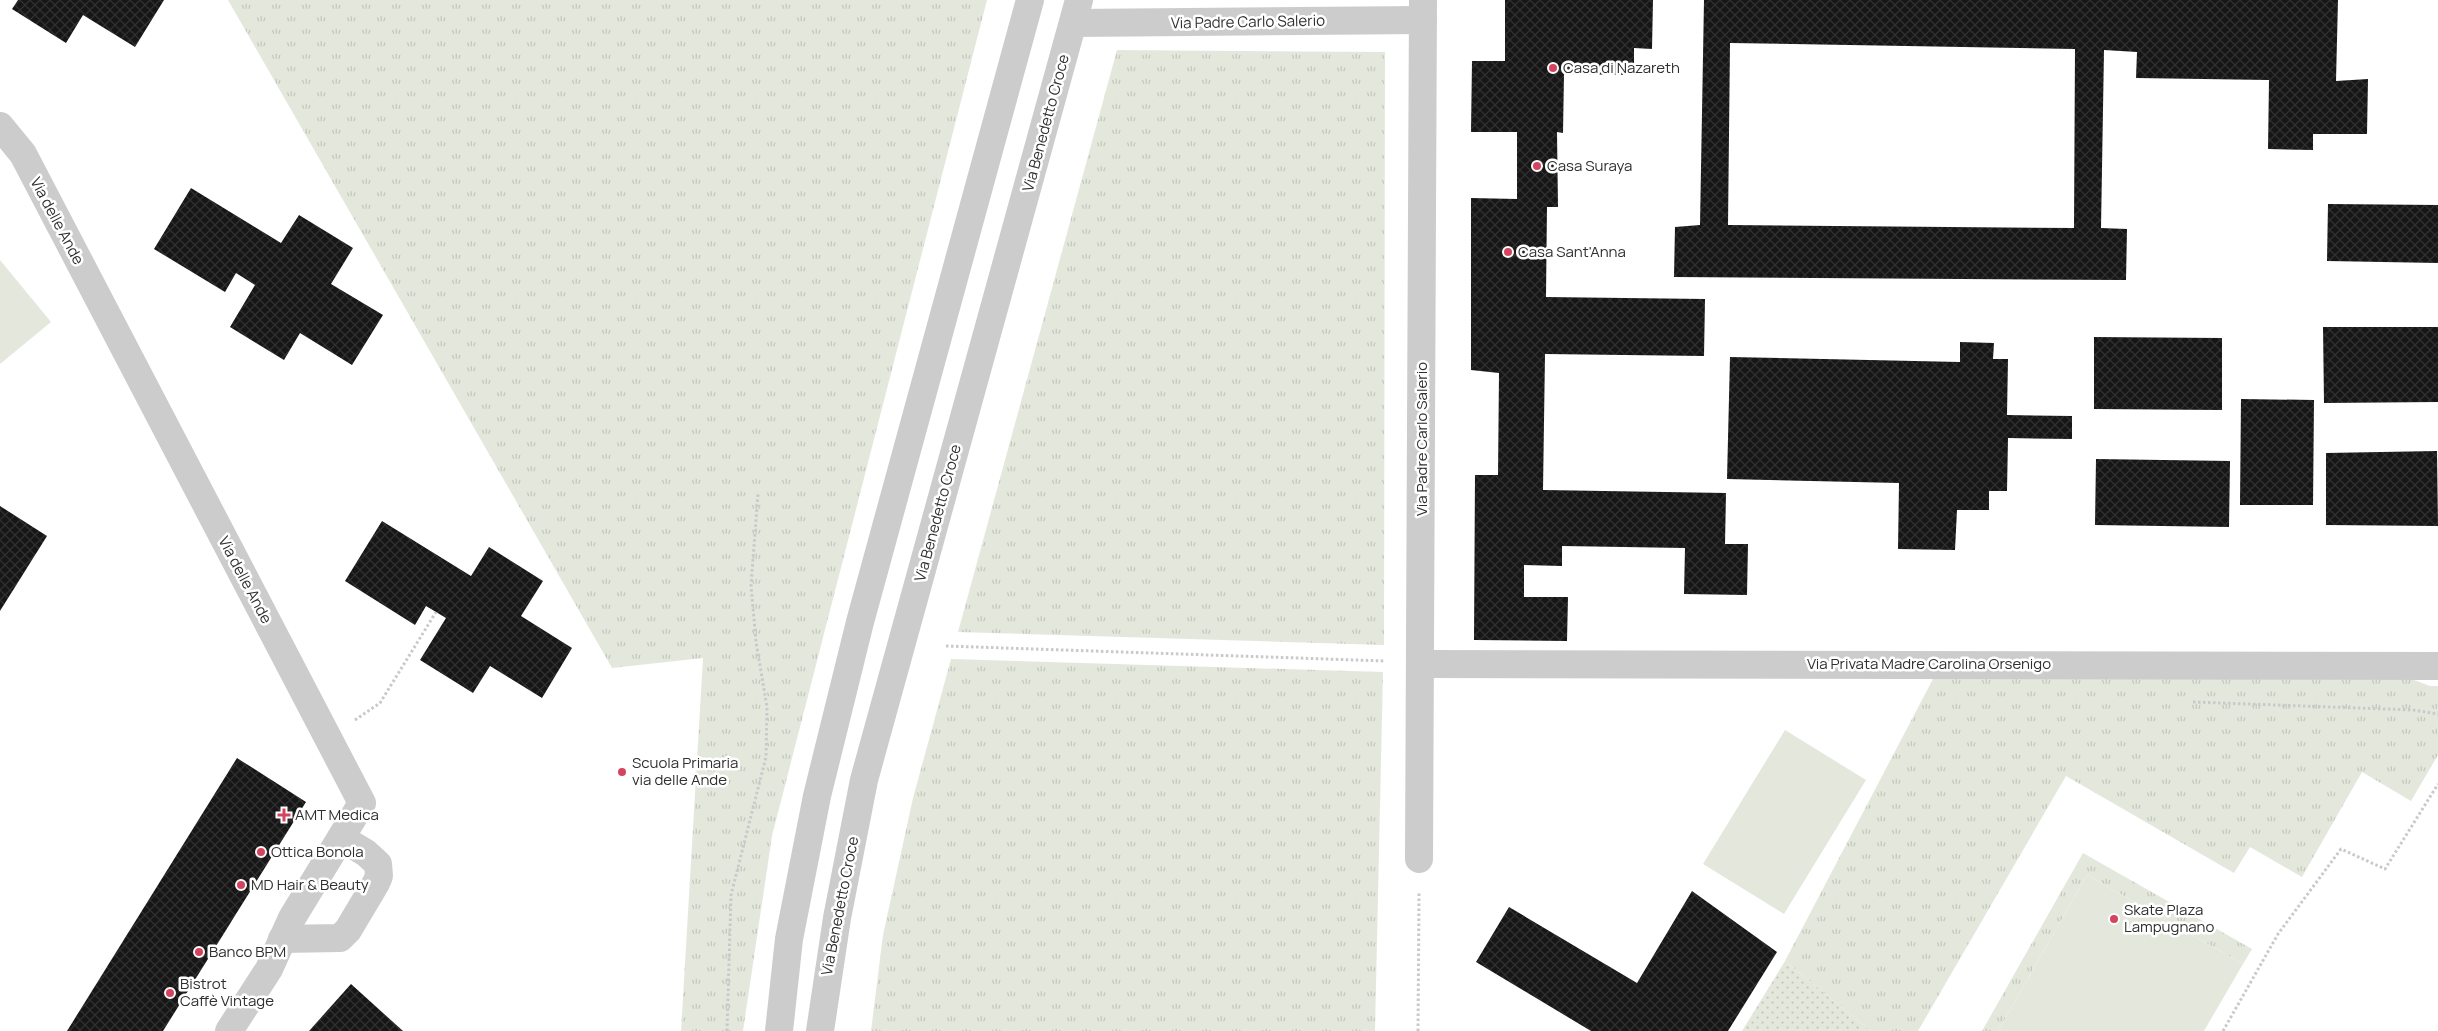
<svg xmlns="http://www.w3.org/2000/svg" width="2438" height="1031" viewBox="0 0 2438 1031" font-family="Manrope,sans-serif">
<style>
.grass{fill:url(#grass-tufts)}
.garden{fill:url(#garden-dots)}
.pitch{fill:#e4e8dc}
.building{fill:url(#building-cross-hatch);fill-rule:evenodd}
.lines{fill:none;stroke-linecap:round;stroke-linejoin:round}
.path{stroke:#c9c9c9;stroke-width:3;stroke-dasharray:2.5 2.5;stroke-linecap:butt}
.minor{stroke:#ccc;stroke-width:28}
.poi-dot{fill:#d3445f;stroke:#fff;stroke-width:2}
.labels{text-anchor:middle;stroke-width:5;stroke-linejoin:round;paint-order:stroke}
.street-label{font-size:15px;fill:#2f2f2f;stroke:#fff}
.poi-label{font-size:15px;fill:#2f2f2f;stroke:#fff;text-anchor:start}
</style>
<defs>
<pattern id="grass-tufts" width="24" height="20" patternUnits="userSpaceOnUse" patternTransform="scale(1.25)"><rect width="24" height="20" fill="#e4e8dc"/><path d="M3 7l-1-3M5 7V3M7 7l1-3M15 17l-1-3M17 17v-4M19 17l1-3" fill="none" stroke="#c4c7bd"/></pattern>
<pattern id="garden-dots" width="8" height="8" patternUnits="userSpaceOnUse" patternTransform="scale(1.25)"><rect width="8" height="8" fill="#e4e8dc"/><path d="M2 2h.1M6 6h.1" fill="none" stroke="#c4c7bd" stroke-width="1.8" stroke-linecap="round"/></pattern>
<pattern id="building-cross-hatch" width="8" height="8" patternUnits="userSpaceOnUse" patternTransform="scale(1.25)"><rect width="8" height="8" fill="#161616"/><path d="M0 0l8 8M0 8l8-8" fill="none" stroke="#303030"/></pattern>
</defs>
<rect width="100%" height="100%" fill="#fff"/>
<g class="grass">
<path d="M228,0H987L772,836L743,1031H681L703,658L612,668Z"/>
<path d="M1117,50L1385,52L1384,645L958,632Z"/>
<path d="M951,659L1383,672L1375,1031H871L883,935L913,798Z"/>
<path d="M1934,677L2414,680L2430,686H2438V755L2411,801L2362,772L2302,877L2250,847L2234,873L2066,776L1918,1031H1871L1785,961Z"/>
<path d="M2083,853L2252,949L2243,964L2087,875L1998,1031H1982Z"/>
</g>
<path class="garden" d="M1785,961L1871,1031H1742Z"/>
<g class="pitch">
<path d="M0,260L51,322L0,364Z"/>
<path d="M1785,730L1866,780L1784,914L1703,864Z"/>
<path d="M2087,875L2243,964L2204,1031H1998Z"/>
</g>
<g class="building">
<path d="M18,0H164L135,47L83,15L66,43L12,9Z"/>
<path d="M1505,0H1653L1652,49L1634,48V75L1564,74L1563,133L1557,132L1558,207H1547L1546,297L1705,299L1704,356L1545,354L1543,490L1726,493L1725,544H1748L1747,595L1684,594L1685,548L1562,546V566L1524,565V597H1568L1567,641L1474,640L1475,475H1498L1499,373L1471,370V198L1517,199V132H1471L1472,61H1505Z"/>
<path d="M1704,0H2338L2336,81L2368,79L2367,134H2313V150L2268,149L2269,80L2136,78L2137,52L2104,50L2101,228L2127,229L2126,280L1674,277L1675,227L1700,225ZM1730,43L2075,49L2074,228L1728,225Z"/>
<path d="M191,188L281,243L299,215L353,248L331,284L383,315L352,365L300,333L284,360L230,327L255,285L236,273L225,292L154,249Z"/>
<path d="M2328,204L2438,205V263L2327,261Z"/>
<path d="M2323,327H2438V402L2324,403Z"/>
<path d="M2094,337L2222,338V410L2094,409Z"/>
<path d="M1960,342L1994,343L1993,359H2008L2007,415L2072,416V439L2008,438L2007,491H1989V510H1957L1955,550L1898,549L1899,483L1727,479L1730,357L1960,362Z"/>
<path d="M2241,399L2314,400L2313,505H2240Z"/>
<path d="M2437,451L2438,526L2326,525V453Z"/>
<path d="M2096,459L2230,461L2229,527L2095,525Z"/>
<path d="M0,506L47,536L0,611Z"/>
<path d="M382,521L471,576L489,547L543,581L521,616L572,648L542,698L490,666L473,693L420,660L446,618L426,606L415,625L345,581Z"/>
<path d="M237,758L306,802L163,1031H67Z"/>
<path d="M1692,891L1777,952L1728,1031H1591L1476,962L1509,907L1637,983Z"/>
<path d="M351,984L403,1031H309Z"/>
</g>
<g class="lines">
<g class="path">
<path d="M946,646L1385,661"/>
<path d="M2193,702L2413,710L2438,714"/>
<path d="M355,720L380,703L436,612"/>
<path d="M727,1031L731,895L766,757L767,707L756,642L751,585L758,494"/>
<path d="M1418,1031L1419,892"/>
<path d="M2223,1031L2278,934L2341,849L2385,869L2438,784"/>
</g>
<g class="minor">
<path d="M1074,23L1423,20"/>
<path d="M0,126L23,154L362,803L292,918L269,969L229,1031"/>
<path d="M1421,664L2438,666"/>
<path d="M1419,859L1423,0"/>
<path d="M282,939L340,938L348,930L376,883L379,876L378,864L366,853L341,838"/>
<path d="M779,1031L789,939L817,796L860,622L1030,0"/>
<path d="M820,1031L837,918L864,780L1079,0"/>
</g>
</g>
<g class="poi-dot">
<circle cx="1553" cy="68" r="5"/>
<circle cx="1537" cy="166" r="5"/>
<circle cx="1508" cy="252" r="5"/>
<circle cx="622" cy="772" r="5"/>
<path d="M281.5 807.5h5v5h5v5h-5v5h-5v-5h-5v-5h5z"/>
<circle cx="261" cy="852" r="5"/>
<circle cx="241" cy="885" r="5"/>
<circle cx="2114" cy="919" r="5"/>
<circle cx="199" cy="952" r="5"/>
<circle cx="170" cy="993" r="5"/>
</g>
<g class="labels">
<g class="street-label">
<text transform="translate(1248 22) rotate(-1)" y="5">Via Padre Carlo Salerio</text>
<text transform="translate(1046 123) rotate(-75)" y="5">Via Benedetto Croce</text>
<text transform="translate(57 221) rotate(62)" y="5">Via delle Ande</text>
<text transform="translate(1422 439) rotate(-90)" y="5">Via Padre Carlo Salerio</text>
<text transform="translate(938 513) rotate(-75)" y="5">Via Benedetto Croce</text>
<text transform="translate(245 580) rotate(62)" y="5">Via delle Ande</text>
<text x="1929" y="669">Via Privata Madre Carolina Orsenigo</text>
<text transform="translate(840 906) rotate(-79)" y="5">Via Benedetto Croce</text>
</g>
<g class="poi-label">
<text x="1563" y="73">Casa di Nazareth</text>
<text x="1547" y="171">Casa Suraya</text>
<text x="1518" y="257">Casa Sant'Anna</text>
<text x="632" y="768">Scuola Primaria<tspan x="632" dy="17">via delle Ande</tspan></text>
<text x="295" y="820">AMT Medica</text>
<text x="271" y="857">Ottica Bonola</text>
<text x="251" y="890">MD Hair &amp; Beauty</text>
<text x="2124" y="915">Skate Plaza<tspan x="2124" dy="17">Lampugnano</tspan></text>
<text x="209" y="957">Banco BPM</text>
<text x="180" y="989">Bistrot<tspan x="180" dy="17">Caffè Vintage</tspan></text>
</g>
</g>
</svg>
